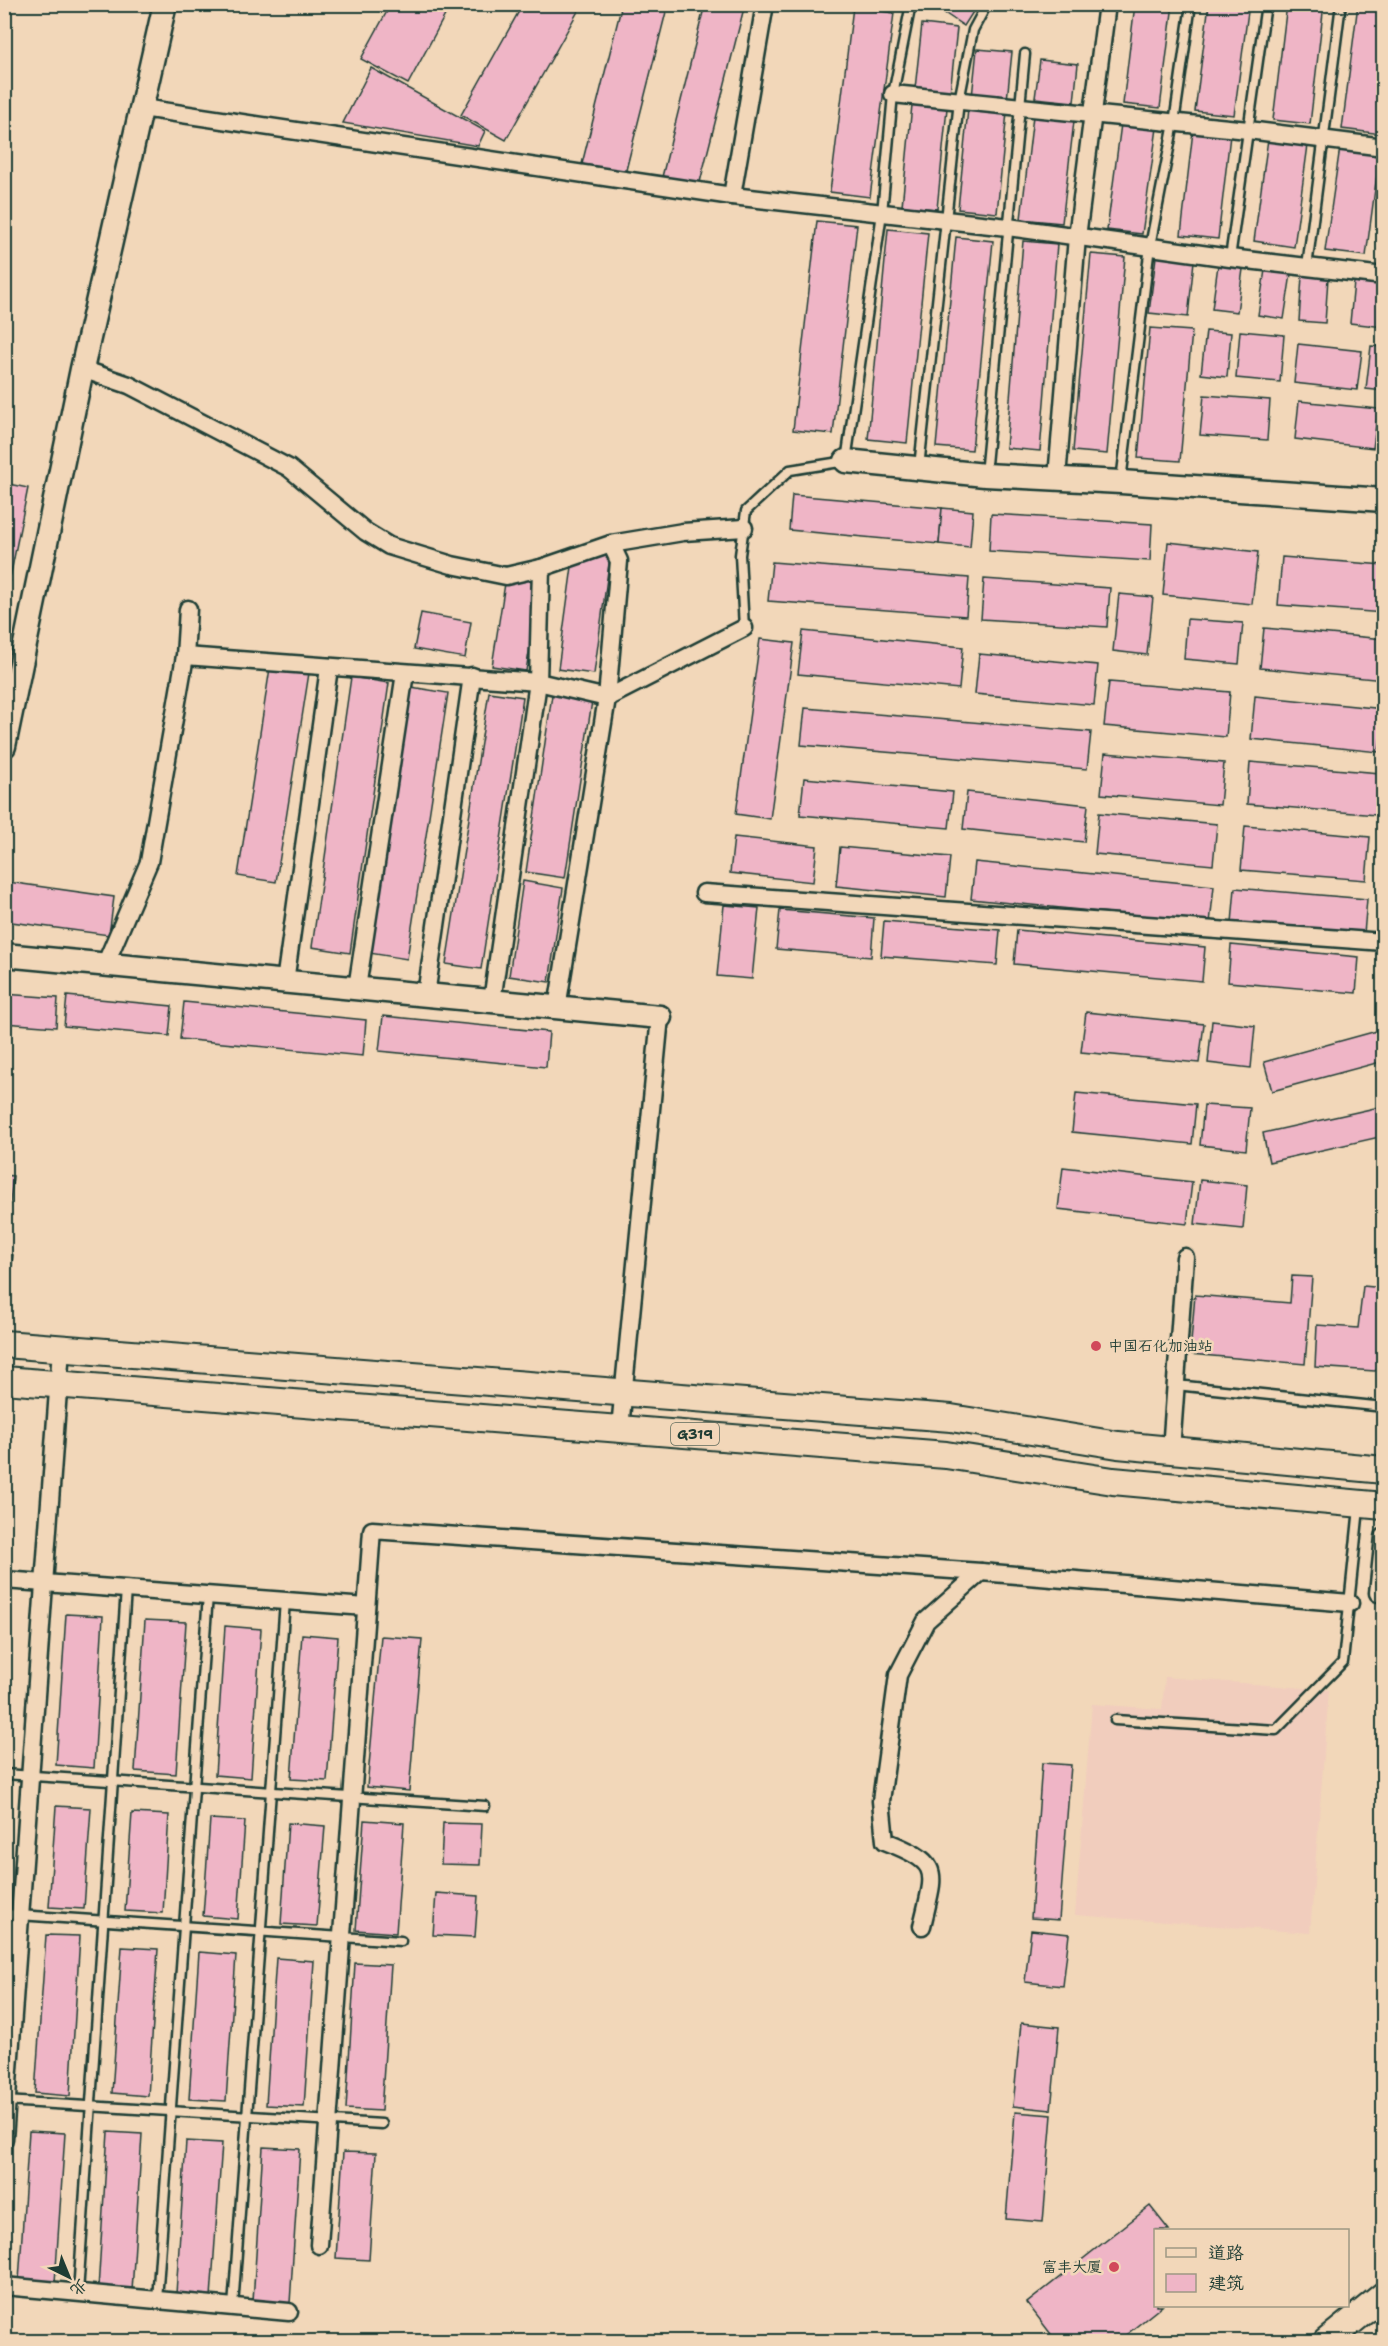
<svg xmlns="http://www.w3.org/2000/svg" width="1388" height="2346" viewBox="0 0 1388 2346" font-family="'Shantell Sans','LXGW WenKai TC',sans-serif">
<style>
.built{fill:#f1cdbd}
.building{fill:#efb5c6;stroke:#1f3d34;stroke-width:1.5}
.lines{fill:none;stroke-linecap:round;stroke-linejoin:round}
.lane-casing{stroke:#1f3d34;stroke-width:13}
.street-casing{stroke:#1f3d34;stroke-width:21}
.secondary-casing{stroke:#1f3d34;stroke-width:27}
.primary-casing{stroke:#1f3d34;stroke-width:30}
.lane{stroke:#f2d7b9;stroke-width:8}
.street{stroke:#f2d7b9;stroke-width:16}
.secondary{stroke:#f2d7b9;stroke-width:22}
.primary{stroke:#f2d7b9;stroke-width:26}
.poi-dot{fill:#d1495b;stroke:#f2d7b9;stroke-width:2}
.labels{text-anchor:middle;stroke-width:5;stroke-linejoin:round;paint-order:stroke}
.shield{fill:#f2d7b9;stroke:#5e6b5c;stroke-width:1.5}
.shield-label{font-size:14px;font-weight:bold;fill:#1f3d34}
.poi-label{font-size:15px;fill:#1f3d34;stroke:#f2d7b9;text-anchor:start}
</style>
<rect width="100%" height="100%" fill="#f2d7b9"/>
<filter id="ink" filterUnits="userSpaceOnUse"><feTurbulence type="fractalNoise" baseFrequency=".0167" numOctaves="2"/><feDisplacementMap in="SourceGraphic" scale="12" xChannelSelector="R" yChannelSelector="G"/><feConvolveMatrix kernelMatrix="1 2 1 2 8 2 1 2 1" color-interpolation-filters="sRGB"/></filter>
<g filter="url(#ink)">
<path class="built" d="M1165,1677L1329,1690L1310,1933L1075,1915L1092,1704L1162,1709Z"/>
<g class="building">
<path d="M391,4H451L408,84L361,59Z"/>
<path d="M523,4H582L506,140L461,115Z"/>
<path d="M622,4H668L625,174L582,164Z"/>
<path d="M705,4H745L699,186L662,177Z"/>
<path d="M935,4H978L964,26L934,6Z"/>
<path d="M1135,4H1173L1160,108L1123,104Z"/>
<path d="M1209,4H1249L1234,115L1195,111Z"/>
<path d="M1287,4H1324L1310,124L1273,120Z"/>
<path d="M1358,4H1384L1382,134L1342,129Z"/>
<path d="M853,7L894,13L870,197L830,192Z"/>
<path d="M922,24L957,28L950,93L915,89Z"/>
<path d="M977,49L1012,52L1007,100L972,97Z"/>
<path d="M1040,60L1078,64L1074,102L1035,98Z"/>
<path d="M371,68L485,131L478,146L343,123Z"/>
<path d="M912,105L947,108L937,209L902,206Z"/>
<path d="M968,109L1007,112L997,213L958,209Z"/>
<path d="M1033,116L1074,121L1062,223L1021,219Z"/>
<path d="M1121,124L1157,128L1142,234L1107,230Z"/>
<path d="M1193,131L1230,135L1218,239L1181,235Z"/>
<path d="M1268,139L1308,145L1294,247L1254,241Z"/>
<path d="M1340,147L1380,152L1366,256L1325,251Z"/>
<path d="M817,221L857,225L833,434L793,430Z"/>
<path d="M888,229L928,233L907,443L868,439Z"/>
<path d="M956,237L993,241L972,450L936,447Z"/>
<path d="M1023,241L1057,244L1040,451L1006,448Z"/>
<path d="M1091,254L1125,257L1107,454L1073,451Z"/>
<path d="M1156,257L1194,261L1188,317L1149,313Z"/>
<path d="M1218,265L1243,269L1237,312L1212,309Z"/>
<path d="M1265,270L1291,274L1284,319L1258,315Z"/>
<path d="M1302,276L1328,278L1325,323L1299,321Z"/>
<path d="M1354,282L1384,285V327L1350,323Z"/>
<path d="M1150,328L1192,331L1180,461L1138,458Z"/>
<path d="M1206,331L1231,333L1227,377L1201,374Z"/>
<path d="M1240,331L1284,335L1280,382L1236,378Z"/>
<path d="M1298,344L1362,351L1357,390L1294,383Z"/>
<path d="M1371,346L1384,347V391L1366,389Z"/>
<path d="M1204,395L1270,400L1267,440L1200,435Z"/>
<path d="M1299,401L1378,409L1373,448L1295,439Z"/>
<path d="M4,483L28,488L5,603H4Z"/>
<path d="M792,495L942,508L939,544L789,530Z"/>
<path d="M942,508L973,511L970,547L939,544Z"/>
<path d="M991,514L1152,524L1150,561L989,551Z"/>
<path d="M1168,542L1258,552L1252,604L1163,595Z"/>
<path d="M574,552L610,556L594,674L558,669Z"/>
<path d="M1282,557L1384,565V613L1278,605Z"/>
<path d="M772,562L969,578L966,616L768,601Z"/>
<path d="M506,577L540,582L526,671L492,666Z"/>
<path d="M984,579L1110,588L1107,627L981,619Z"/>
<path d="M1119,594L1153,597L1147,655L1113,651Z"/>
<path d="M421,613L471,622L465,658L414,649Z"/>
<path d="M1187,619L1243,623L1239,664L1184,659Z"/>
<path d="M1264,628L1384,639V680L1260,668Z"/>
<path d="M803,631L963,647L959,689L798,674Z"/>
<path d="M760,639L794,643L770,819L736,814Z"/>
<path d="M979,654L1098,665L1094,705L975,694Z"/>
<path d="M270,668L309,673L276,882L238,876Z"/>
<path d="M351,677L389,683L350,953L312,947Z"/>
<path d="M1109,682L1230,692L1226,737L1104,726Z"/>
<path d="M411,687L448,693L407,959L369,953Z"/>
<path d="M489,692L523,697L481,969L446,964Z"/>
<path d="M552,695L592,701L565,878L526,872Z"/>
<path d="M1255,696L1384,709L1379,752L1251,739Z"/>
<path d="M805,708L1091,732L1087,769L801,745Z"/>
<path d="M1105,753L1224,763L1220,805L1101,794Z"/>
<path d="M1250,762L1380,773L1376,815L1247,804Z"/>
<path d="M804,778L953,792L949,828L800,815Z"/>
<path d="M967,792L1088,805L1084,842L963,829Z"/>
<path d="M1099,813L1217,824L1213,865L1095,854Z"/>
<path d="M1245,826L1370,837L1366,880L1241,870Z"/>
<path d="M734,837L817,846L813,882L730,873Z"/>
<path d="M840,847L950,857L946,897L836,886Z"/>
<path d="M975,862L1214,886L1210,923L971,899Z"/>
<path d="M523,881L563,888L549,982L509,976Z"/>
<path d="M8,882L114,897L109,935L4,921Z"/>
<path d="M1235,888L1367,899L1364,934L1232,923Z"/>
<path d="M724,905L759,908L752,979L717,976Z"/>
<path d="M780,910L874,918L871,957L776,949Z"/>
<path d="M884,921L1000,930L997,965L881,956Z"/>
<path d="M1017,930L1205,947L1202,981L1014,964Z"/>
<path d="M1231,945L1359,957L1356,993L1228,982Z"/>
<path d="M4,994L58,998L56,1027L4,1023Z"/>
<path d="M67,996L172,1006L169,1036L64,1026Z"/>
<path d="M184,1002L366,1020L363,1056L180,1039Z"/>
<path d="M1086,1012L1204,1024L1199,1063L1081,1052Z"/>
<path d="M383,1016L549,1032L546,1067L379,1051Z"/>
<path d="M1212,1021L1255,1026L1251,1068L1208,1063Z"/>
<path d="M1384,1029V1061L1272,1091L1264,1062Z"/>
<path d="M1076,1093L1196,1104L1192,1144L1072,1132Z"/>
<path d="M1204,1105L1250,1108L1246,1150L1200,1145Z"/>
<path d="M1384,1106V1136L1269,1162L1263,1133Z"/>
<path d="M1063,1167L1192,1182L1187,1224L1058,1209Z"/>
<path d="M4,1175L13,1176L6,1240L4,1239Z"/>
<path d="M1200,1180L1247,1185L1243,1229L1195,1224Z"/>
<path d="M4,1254L13,1255L9,1288H4Z"/>
<path d="M1292,1276L1312,1277L1305,1364L1190,1354L1195,1295L1290,1303Z"/>
<path d="M1363,1286L1384,1288V1363L1375,1371L1315,1367L1317,1325L1358,1328Z"/>
<path d="M66,1614L103,1616L94,1768L56,1765Z"/>
<path d="M145,1620L186,1622L176,1774L135,1771Z"/>
<path d="M225,1626L261,1629L251,1778L215,1775Z"/>
<path d="M302,1634L338,1637L327,1781L291,1779Z"/>
<path d="M381,1636L422,1639L409,1791L367,1787Z"/>
<path d="M1042,1763L1071,1765L1059,1920L1031,1918Z"/>
<path d="M56,1806L91,1808L84,1909L49,1907Z"/>
<path d="M132,1813L169,1815L163,1913L125,1911Z"/>
<path d="M210,1819L245,1821L238,1919L203,1916Z"/>
<path d="M364,1820L404,1823L396,1933L356,1930Z"/>
<path d="M288,1823L325,1826L317,1926L281,1924Z"/>
<path d="M443,1823L482,1824L480,1865L441,1864Z"/>
<path d="M436,1893L478,1896L475,1937L433,1935Z"/>
<path d="M1031,1930L1069,1934L1063,1986L1025,1982Z"/>
<path d="M46,1935L80,1936L70,2096L35,2093Z"/>
<path d="M122,1947L158,1949L148,2096L112,2093Z"/>
<path d="M199,1952L236,1955L226,2101L189,2099Z"/>
<path d="M276,1958L314,1961L304,2107L266,2105Z"/>
<path d="M355,1963L391,1965L381,2111L346,2109Z"/>
<path d="M1021,2023L1059,2027L1051,2110L1013,2106Z"/>
<path d="M1015,2112L1052,2115L1043,2222L1006,2219Z"/>
<path d="M29,2131L65,2133L55,2283L19,2281Z"/>
<path d="M108,2132L142,2134L132,2291L98,2289Z"/>
<path d="M186,2141L222,2143L211,2297L176,2294Z"/>
<path d="M263,2147L300,2149L290,2303L253,2301Z"/>
<path d="M343,2152L376,2153L369,2260L336,2258Z"/>
<path d="M1150,2206L1169,2230H1156V2306H1162L1117,2342H1057L1027,2303Z"/>
</g>
<g class="lines">
<g class="lane-casing">
<g id="lane">
<path d="M1230,258L1266,4"/>
<path d="M1307,267L1341,4"/>
<path d="M919,467L959,101L973,30L987,4"/>
<path d="M985,475L1025,54"/>
<path d="M1121,481L1150,246L1174,123L1191,4"/>
<path d="M744,628L740,555L746,511L790,470L846,461L882,213L893,94L911,4"/>
<path d="M1176,1385L1384,1407"/>
<path d="M1115,1720L1276,1730L1343,1662L1359,1508"/>
<path d="M4,1774L485,1806"/>
<path d="M4,1914L401,1941"/>
<path d="M5,2101L382,2124"/>
<path d="M78,2293L126,1589"/>
<path d="M157,2300L208,1595"/>
<path d="M233,2307L285,1601"/>
</g>
</g>
<g class="street-casing">
<g id="street">
<path d="M893,94L1248,130L1384,147"/>
<path d="M142,108L732,196L1008,227L1230,258L1384,276"/>
<path d="M732,196L765,4"/>
<path d="M82,369L129,385L289,468L366,532L389,546L452,565L506,576L541,568L611,544L683,532L744,528"/>
<path d="M1057,478L1077,237L1107,4"/>
<path d="M185,656L538,682L607,698L744,628"/>
<path d="M704,893L1384,942"/>
<path d="M105,965L149,862L185,656L188,609"/>
<path d="M285,982L329,668"/>
<path d="M357,988L405,673"/>
<path d="M426,995L472,676"/>
<path d="M492,1001L538,682L541,568"/>
<path d="M557,1008L607,698L619,561L611,544"/>
<path d="M620,1428L660,1017"/>
<path d="M1171,1450L1185,1257"/>
<path d="M1384,1537L1378,1593L1384,1594"/>
<path d="M4,1580L366,1607"/>
<path d="M922,1926C935,1870 943,1864 885,1841L881,1801L898,1675L926,1621L981,1572"/>
<path d="M4,2139L61,1349"/>
<path d="M319,2245L372,1530L981,1572L1350,1603"/>
<path d="M4,2286L289,2312"/>
</g>
</g>
<g class="secondary-casing">
<g id="secondary">
<path d="M846,461L985,475L1121,482L1384,500"/>
<path d="M4,746L82,369L165,4"/>
<path d="M4,955L660,1017"/>
</g>
</g>
<g class="primary-casing">
<g id="primary">
<path d="M4,1344L951,1418L1118,1445L1384,1470"/>
<path d="M4,1380L946,1455L1113,1481L1384,1506"/>
<path d="M1326,2342L1384,2295"/>
</g>
</g>
<use href="#lane" class="lane"/>
<use href="#street" class="street"/>
<use href="#secondary" class="secondary"/>
<use href="#primary" class="primary"/>
</g>
</g>
<g class="poi-dot">
<circle cx="1096" cy="1346" r="6"/>
<circle cx="1114" cy="2267" r="6"/>
</g>
<g class="labels">
<rect class="shield" x="671" y="1423" width="48" height="22" rx="4.5"/>
<g class="shield-label">
<text x="695" y="1439">G319</text>
</g>
<g class="poi-label">
<text x="1108" y="1351">中国石化加油站</text>
<text x="1102" y="2272" text-anchor="end">富丰大厦</text>
</g>
</g>
<rect width="1388" height="2346" fill="none" stroke="#f2d7b9" stroke-width="24"/>
<rect x="12" y="12" width="1364" height="2322" fill="none" stroke="#1f3d34" stroke-width="2" filter="url(#ink)"/>
<rect x="1154" y="2229" width="195" height="78" fill="#f2d7b9" stroke="#9e9984" stroke-width="1.5"/>
<rect x="1166" y="2248" width="30" height="9" fill="#f2d7b9" stroke="#9e9984" stroke-width="1.5"/>
<text x="1208" y="2259" font-size="18" fill="#1f3d34">道路</text>
<rect x="1166" y="2274" width="30" height="18" fill="#efb5c6" stroke="#9e9984" stroke-width="1.5"/>
<text x="1208" y="2289" font-size="18" fill="#1f3d34">建筑</text>
<g transform="translate(69 2277) rotate(137)" stroke="#f2d7b9" stroke-width="4.5" paint-order="stroke">
<path d="M0-4.5L10 22L0 15L-10 22Z" fill="#1f3d34"/>
<text y="-9" font-size="16" font-weight="bold" text-anchor="middle" fill="#1f3d34">北</text>
</g>
</svg>
